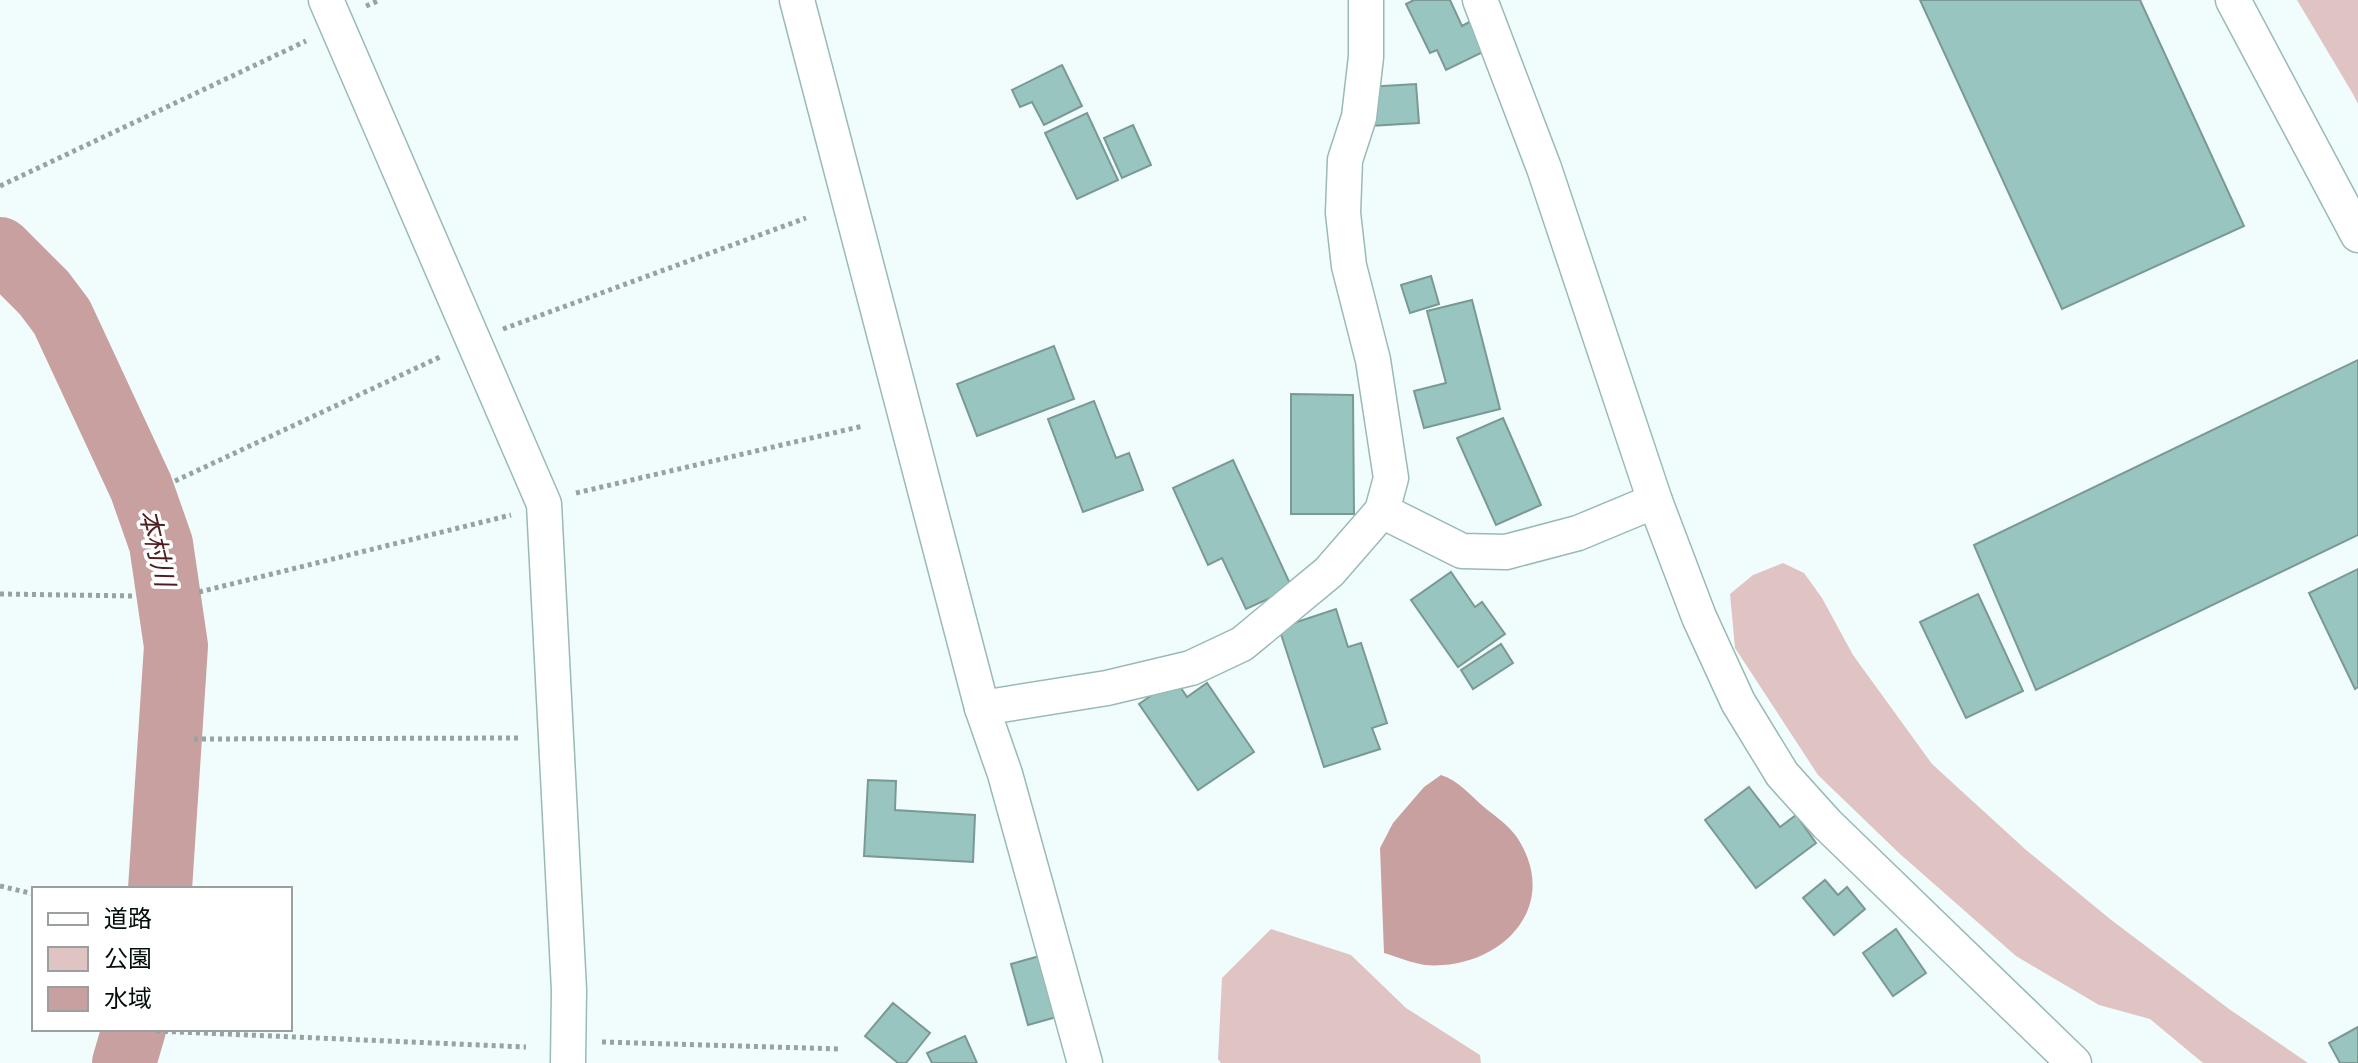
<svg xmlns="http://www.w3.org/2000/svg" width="2358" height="1063" viewBox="0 0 2358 1063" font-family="'Work Sans','Noto Sans JP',sans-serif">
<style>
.green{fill:#dfc4c3}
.water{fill:#c8a09f}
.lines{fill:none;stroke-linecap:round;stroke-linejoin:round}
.river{stroke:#c8a09f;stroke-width:64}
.building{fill:#98c5c0;stroke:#7a9995;stroke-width:2}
.street-casing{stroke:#9abab6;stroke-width:37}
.path{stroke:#97a3a2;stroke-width:5;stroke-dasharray:4 4;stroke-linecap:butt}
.street{stroke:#fff;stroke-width:34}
.labels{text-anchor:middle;stroke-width:7;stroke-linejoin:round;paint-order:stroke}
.water-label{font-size:26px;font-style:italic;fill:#501d1f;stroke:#fff}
</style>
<rect width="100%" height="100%" fill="#f0fdfc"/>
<g class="green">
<path d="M2297,0H2358V104L2353,94Z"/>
<path d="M1783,563L1804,573L1822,598L1853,655L1932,764L2025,849L2110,919L2229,1009L2308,1063H2203L2150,1019L2099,1005L2016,956L1900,854L1818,775L1735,648L1730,594L1753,575Z"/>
<path d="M1271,929L1351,955L1406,1008L1480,1055L1481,1063H1221L1218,1059L1222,978Z"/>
</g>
<path class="water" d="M1441,775C1459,781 1470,795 1484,807C1495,816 1508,825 1516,836C1564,906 1500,971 1425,965C1412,963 1397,957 1384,953L1380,848L1393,823L1424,787Z"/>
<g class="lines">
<g class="river">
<path d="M0,249L44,293L62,317L141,487L161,544L176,646L160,889"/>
<path d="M124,1063L134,1029"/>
</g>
</g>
<g class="building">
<path d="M1414,0H1450L1462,26L1473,20L1487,50L1446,70L1437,50L1430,53L1406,4Z"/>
<path d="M1920,0H2140L2244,226L2062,309Z"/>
<path d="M1062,65L1082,106L1044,125L1032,102L1020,107L1012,90Z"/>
<path d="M1416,84L1419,123L1370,126L1367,87Z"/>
<path d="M1087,113L1118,180L1077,199L1045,133Z"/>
<path d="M1133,125L1151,165L1122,178L1104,138Z"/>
<path d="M1431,276L1439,304L1410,313L1401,285Z"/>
<path d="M1472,300L1500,409L1424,428L1414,391L1446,383L1427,311Z"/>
<path d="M1054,346L1074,399L977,436L957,384Z"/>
<path d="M2358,360V535L2036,690L1974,545Z"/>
<path d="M1291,394L1353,395L1354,514H1291Z"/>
<path d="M1094,401L1116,458L1129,453L1143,490L1083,512L1048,419Z"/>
<path d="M1503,418L1541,505L1496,525L1457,438Z"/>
<path d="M1233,460L1292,588L1246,609L1222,558L1208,565L1173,488Z"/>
<path d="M2358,569V687L2355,689L2309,593Z"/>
<path d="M1451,572L1475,607L1482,602L1505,634L1458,667L1411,600Z"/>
<path d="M1978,594L2023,691L1966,718L1920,622Z"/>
<path d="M1336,609L1348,647L1361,643L1387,723L1372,728L1380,749L1324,767L1279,628Z"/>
<path d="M1501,644L1513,663L1473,689L1461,670Z"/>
<path d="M1175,679L1187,697L1207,683L1254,752L1198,790L1139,704Z"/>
<path d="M868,780L896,781L895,810L975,815L973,862L864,856Z"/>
<path d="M1749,787L1780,827L1796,815L1816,843L1756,888L1705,820Z"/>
<path d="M1825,880L1838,895L1847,887L1865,909L1834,935L1803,898Z"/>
<path d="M1896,929L1926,973L1893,996L1863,953Z"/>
<path d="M1043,955L1060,1016L1028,1025L1011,964Z"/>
<path d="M893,1003L930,1033L906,1063H898L865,1036Z"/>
<path d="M2358,1027V1063H2340L2329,1043Z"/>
<path d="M965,1036L977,1063H932L927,1053Z"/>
</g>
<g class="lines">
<g class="street-casing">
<g id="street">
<path d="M326,0L544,504L569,990L568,1063"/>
<path d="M797,0L982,708L1005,774L1085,1063"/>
<path d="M1480,0L1544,168L1655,501L1699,617L1738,702L1782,774L1827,824L2074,1063"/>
<path d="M2233,0L2358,235"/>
<path d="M1382,511L1462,551L1506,552L1578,533L1655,501"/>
<path d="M982,708L1107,688L1191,668L1242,644L1329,572L1382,511L1391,478L1373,360L1349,266L1343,213L1345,160L1359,117L1366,57V0"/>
</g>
</g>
<g class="path">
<path d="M366,6L380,0"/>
<path d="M0,186L306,41"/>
<path d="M503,329L806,218"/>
<path d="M175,481L442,356"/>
<path d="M576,493L863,426"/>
<path d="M199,592L511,515"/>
<path d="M0,594L134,596"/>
<path d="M194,739L518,738"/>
<path d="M0,886L34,894"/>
<path d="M156,1031L526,1047"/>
<path d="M602,1042L841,1049"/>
</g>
<use href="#street" class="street"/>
</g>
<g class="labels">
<g class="water-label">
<text transform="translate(157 548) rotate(77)" y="9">本村川</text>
</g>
</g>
<rect x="32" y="887" width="260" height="144" fill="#ffffff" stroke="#9b9f9e" stroke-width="2"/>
<rect x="48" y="913" width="40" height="12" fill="#ffffff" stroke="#9b9f9e" stroke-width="2"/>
<text x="104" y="927" font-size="24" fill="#040e0d">道路</text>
<rect x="48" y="947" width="40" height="24" fill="#dfc4c3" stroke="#9b9f9e" stroke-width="2"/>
<text x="104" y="967" font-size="24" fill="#040e0d">公園</text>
<rect x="48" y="987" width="40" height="24" fill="#c8a09f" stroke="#9b9f9e" stroke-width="2"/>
<text x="104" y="1007" font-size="24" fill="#040e0d">水域</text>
</svg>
